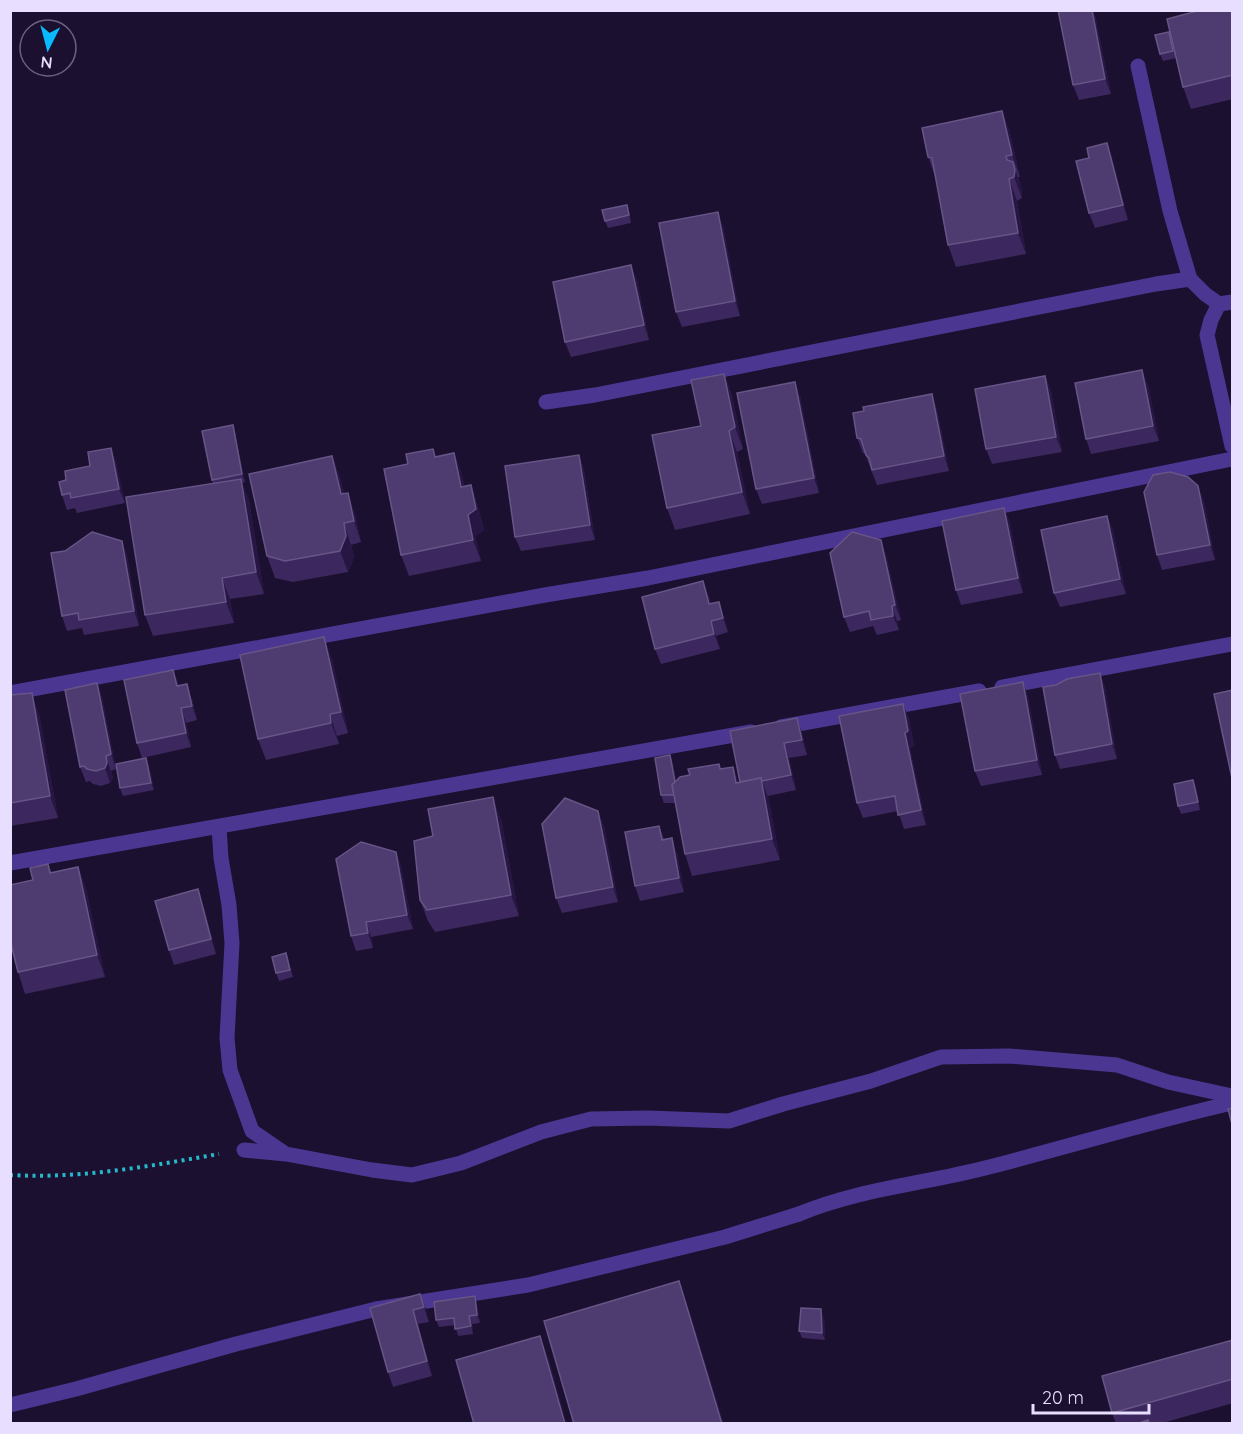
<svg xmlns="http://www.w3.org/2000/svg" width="1243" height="1434" viewBox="0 0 1243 1434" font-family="Quicksand,sans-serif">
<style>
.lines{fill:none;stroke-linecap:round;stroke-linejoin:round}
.path{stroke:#27b7ca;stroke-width:4;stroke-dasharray:3 4.5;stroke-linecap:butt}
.lane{stroke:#4b3792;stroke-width:15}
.street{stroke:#4b3792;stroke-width:15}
.wall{fill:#3c285e}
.shaded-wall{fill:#271644}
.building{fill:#4e3b6f;stroke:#665586;stroke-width:1.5}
</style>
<rect width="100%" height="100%" fill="#1b102f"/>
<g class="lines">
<path class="path" d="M10,1175C81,1179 150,1166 219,1154"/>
<path class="lane" d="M10,1405L76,1389L236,1344L376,1309L528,1285L725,1237L799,1214"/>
<g class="street">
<path d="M1138,66L1170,211L1190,279"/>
<path d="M1219,304L1211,320L1207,335L1232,446"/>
<path d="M546,402L595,395L1156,284L1190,279L1205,294L1219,304L1232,302"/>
<path d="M1002,687L1232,644"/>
<path d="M10,693L545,595L648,578L1232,459"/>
<path d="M781,727L979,691"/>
<path d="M219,827L221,858L229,905L232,943L227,1038L230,1070L252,1131L284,1153"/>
<path d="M10,863L751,732"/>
<path d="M244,1150L286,1154L372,1170L412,1175L461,1163L541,1132L591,1119L648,1118L729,1121L783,1104L871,1081L941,1057L1009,1056L1117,1065L1168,1082L1232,1096"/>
<path d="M799,1214C859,1189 923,1184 985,1168C1068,1147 1149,1122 1232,1103"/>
</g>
</g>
<g class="wall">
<path d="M1233,10V99L1191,109L1183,87Z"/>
<path d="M1095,15L1111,94L1079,100L1073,85Z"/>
<path d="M1169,32L1176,58L1163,61L1160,54Z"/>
<path d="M1002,111L1010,133L1020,177H1018L1022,191V198L1017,201L1026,254L956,267L948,245L936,179L928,157Z"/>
<path d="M1107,143L1112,158L1128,220L1095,228L1089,213V158Z"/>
<path d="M629,212L631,223L608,228L605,221Z"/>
<path d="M723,226L740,316L682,327L676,312Z"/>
<path d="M637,280L649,340L571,357L565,342Z"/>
<path d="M724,374L732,395L743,449L737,452L750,514L675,530L667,508L701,426Z"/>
<path d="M1045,376L1051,391L1062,452L992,464L986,449Z"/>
<path d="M1148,385L1159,441L1091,454L1086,439Z"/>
<path d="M800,396L819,493L762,504L756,489Z"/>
<path d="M937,409L949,471L877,485L865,454L863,453L857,438Z"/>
<path d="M235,433L245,482L242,483L249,500L264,594L230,599L234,623L153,636L145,615L213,483L212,480Z"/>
<path d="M111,448L116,463L125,503L77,513L75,508L67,510L62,495L66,480L90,466Z"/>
<path d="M454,453L462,475L464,486L471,485L478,507L484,530L475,536L481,561L409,576L401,555L436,457Z"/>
<path d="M579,455L584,470L595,540L521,551L515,537Z"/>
<path d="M332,456L340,478L344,494L348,493L355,515L361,542L351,545L354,557L348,572L293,582L275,578L267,556Z"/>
<path d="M1204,501L1215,560L1162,570L1157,555Z"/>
<path d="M1004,508L1010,523L1023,593L961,605L956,590Z"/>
<path d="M1107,516L1113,531L1126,594L1060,607L1054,593Z"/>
<path d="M122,541L127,556L139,626L84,635L82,628L67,631L62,616Z"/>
<path d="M886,555L901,620L897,621L899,630L877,635L873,626L850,632L844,617Z"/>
<path d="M709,596L711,604L724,617L728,632L716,636L720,649L661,664L655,649Z"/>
<path d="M332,659L348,733L337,736L339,744L266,760L258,739Z"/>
<path d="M1100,673L1105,688L1117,759L1060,769L1055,755L1056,685Z"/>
<path d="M1023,682L1028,697L1042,775L981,786L975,771Z"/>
<path d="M97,683L102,698L116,769L111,771L113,778L110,783L101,786L93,784L90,781L86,782L80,767Z"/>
<path d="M179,686L192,699L197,720L186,723L191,747L142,758L137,743Z"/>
<path d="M10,695L39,714L58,818L10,826Z"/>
<path d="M903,704L909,719L914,746L910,748L926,825L904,829L898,811L863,818L857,803Z"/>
<path d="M797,718L802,733L807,755L789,758L796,790L768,796L780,860L692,876L685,854L675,803H664L661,795L670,755L673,763L676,781L721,769L738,782H740Z"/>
<path d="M149,766L154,790L123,796L120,788Z"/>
<path d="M1193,780L1196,788L1200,810L1181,814L1178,806Z"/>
<path d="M501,819L519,916L435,932L428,921L420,900Z"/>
<path d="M604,826L618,902L562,913L556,898Z"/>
<path d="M659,826L664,839L677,853L684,892L640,901L635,886Z"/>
<path d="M396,852L401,867L413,929L371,937L373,948L356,951L351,936Z"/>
<path d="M48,864L52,873L78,867L86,889L105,977L25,994L18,972L33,880Z"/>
<path d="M203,904L216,954L174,965L169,950Z"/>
<path d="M286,953L293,977L279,981L276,973Z"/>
<path d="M420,1294L429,1322L418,1324L432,1376L393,1387L388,1372L370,1308Z"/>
<path d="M475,1296L477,1304L480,1323L472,1324L473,1334L458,1336L455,1325L439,1327L436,1320Z"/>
<path d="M824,1317L825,1340L802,1338L799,1331Z"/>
<path d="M1233,1340V1403L1159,1424H1116L1112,1413Z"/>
</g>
<g class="shaded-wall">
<path d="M1092,10H1093L1095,15L1111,94L1105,79Z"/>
<path d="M1002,111L1010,133L1020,177L1012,155Z"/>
<path d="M1107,143L1112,158L1128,220L1123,205Z"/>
<path d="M1013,162L1022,191V198L1014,177Z"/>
<path d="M1009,179L1017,201L1026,254L1018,233Z"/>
<path d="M718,212L723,226L740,316L735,301Z"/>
<path d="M631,265L637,280L649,340L644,325Z"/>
<path d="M1142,370L1148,385L1159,441L1153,426Z"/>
<path d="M724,374L732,395L743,449L735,427Z"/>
<path d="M1045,376L1051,391L1062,452L1056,437Z"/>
<path d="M795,382L800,396L819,493L814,478Z"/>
<path d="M932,394L937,409L949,471L944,456Z"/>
<path d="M233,425L235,433L245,482L242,474Z"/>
<path d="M729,431L737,452L750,514L742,492Z"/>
<path d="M111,448L116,463L125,503L119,489Z"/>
<path d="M454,453L462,475L469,508L461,487Z"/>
<path d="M579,455L584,470L595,540L590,525Z"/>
<path d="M332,456L340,478L349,516L341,494Z"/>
<path d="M241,479L249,500L264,594L256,572Z"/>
<path d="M471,485L478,507L484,530L475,536L481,561L473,540L468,515Z"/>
<path d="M1198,486L1204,501L1215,560L1210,545Z"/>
<path d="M348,493L355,515L361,542L354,521Z"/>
<path d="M1004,508L1010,523L1023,593L1018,578Z"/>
<path d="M1107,516L1113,531L1126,594L1120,579Z"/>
<path d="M344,523L351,545L354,557L348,572L340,551Z"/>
<path d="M881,540L886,555L901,620L895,605Z"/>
<path d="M122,541L127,556L139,626L134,611Z"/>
<path d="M222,578L230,599L234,623L226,602Z"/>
<path d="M703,581L709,596L715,619L709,604Z"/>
<path d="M719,602L724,617L728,632L723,618Z"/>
<path d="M892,606L897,621L899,630L893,616Z"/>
<path d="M711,621L716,636L720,649L714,634Z"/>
<path d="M324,637L332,659L348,733L341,712Z"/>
<path d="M173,670L179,684L182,701L177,686Z"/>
<path d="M1100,673L1105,688L1117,759L1112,744Z"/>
<path d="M1023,682L1028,697L1042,775L1037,760Z"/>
<path d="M97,683L102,698L116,769L111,754Z"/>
<path d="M187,684L192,699L197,720L192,706Z"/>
<path d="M32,693L39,714L58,818L50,796Z"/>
<path d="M903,704L909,719L914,746L910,748L926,825L921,810L905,733Z"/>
<path d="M181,708L186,723L191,747L186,733Z"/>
<path d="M330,714L337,736L339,744L331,723Z"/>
<path d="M797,718L802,733L807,755L802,740Z"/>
<path d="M784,743L789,758L796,790L791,775Z"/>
<path d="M670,755L673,763L679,796L676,803L673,795Z"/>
<path d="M106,756L113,778L110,783L105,768Z"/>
<path d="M146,758L149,766L154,790L151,783Z"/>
<path d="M733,767L741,788L736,783Z"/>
<path d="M761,778L769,800L780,860L772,839Z"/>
<path d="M1193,780L1196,788L1200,810L1198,802Z"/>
<path d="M493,797L501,819L519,916L511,895Z"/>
<path d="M598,811L604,826L618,902L613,887Z"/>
<path d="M672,838L677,853L684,892L679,878Z"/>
<path d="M396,852L401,867L413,929L407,915Z"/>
<path d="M78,867L86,889L105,977L97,955Z"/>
<path d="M198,889L203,904L216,954L211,939Z"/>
<path d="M366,922L371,937L373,948L368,933Z"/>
<path d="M679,1281L689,1309L724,1424H722Z"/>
<path d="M420,1294L426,1309L429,1322L424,1307Z"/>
<path d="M475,1296L477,1304L480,1323L477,1315Z"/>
<path d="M821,1309L824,1317L825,1340L822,1333Z"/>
<path d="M413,1310L418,1324L432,1376L427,1361Z"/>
<path d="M469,1316L472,1324L473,1334L471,1326Z"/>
<path d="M540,1336L550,1363L567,1424H565Z"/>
</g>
<g class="building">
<path d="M1058,10H1092L1105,79L1073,85Z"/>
<path d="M1201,10H1233V75L1183,87L1167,19Z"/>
<path d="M1169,32L1173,51L1160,54L1155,35Z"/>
<path d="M1002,111L1012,155L1006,156L1007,160L1013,162L1015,170L1014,177L1009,179L1018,233L948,245L932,158L928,157L922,128Z"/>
<path d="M1107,143L1123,205L1089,213L1076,161L1089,158L1087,148Z"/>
<path d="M627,205L629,215L605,221L602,210Z"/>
<path d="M718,212L735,301L676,312L659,223Z"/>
<path d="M631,265L644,325L565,342L553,282Z"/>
<path d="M1142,370L1153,426L1086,439L1075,383Z"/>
<path d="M724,374L735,427L729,431L742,492L667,508L652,435L701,426L691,380Z"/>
<path d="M1045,376L1056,437L986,449L975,389Z"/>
<path d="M795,382L814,478L756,489L737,393Z"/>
<path d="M932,394L944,456L872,470L869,458L866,455L861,439L857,438L853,413L864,411L863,407Z"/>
<path d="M233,425L242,474L212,480L202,431Z"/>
<path d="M111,448L119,489L71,498L70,493L62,495L59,482L66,480L65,471L90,466L88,452Z"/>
<path d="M433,449L435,457L454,453L461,487L471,485L476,509L468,515L473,540L401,555L384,469L408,464L406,454Z"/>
<path d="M579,455L590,525L515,537L505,466Z"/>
<path d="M332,456L341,494L348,493L354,521L344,523L346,536L340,551L285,561L267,556L249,474Z"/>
<path d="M1170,472L1188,477L1198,486L1210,545L1157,555L1144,492L1153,475Z"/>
<path d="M241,479L256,572L222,578L226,602L145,615L126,497Z"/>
<path d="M1004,508L1018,578L956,590L942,521Z"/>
<path d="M1107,516L1120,579L1054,593L1041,530Z"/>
<path d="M92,532L122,541L134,611L79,620L78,613L62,616L51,553L65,551Z"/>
<path d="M852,532L881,540L895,605L892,606L893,616L871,620L869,611L844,617L830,553Z"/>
<path d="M703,581L709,604L719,602L723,618L711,621L714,634L655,649L642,597Z"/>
<path d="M324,637L341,712L330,714L331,723L258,739L240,655Z"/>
<path d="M173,670L177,686L187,684L192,706L181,708L186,733L137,743L124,680Z"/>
<path d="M1100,673L1112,744L1055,755L1043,687L1056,685L1067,679Z"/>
<path d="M1023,682L1037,760L975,771L960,694Z"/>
<path d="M97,683L111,754L106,756L107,763L105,768L96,771L87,769L84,766L80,767L65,690Z"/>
<path d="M1233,690V783L1214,694Z"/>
<path d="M32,693L50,796L10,803V695Z"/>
<path d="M903,704L908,731L905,733L921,810L898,815L895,796L857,803L839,716Z"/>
<path d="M797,718L802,740L784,743L791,775L762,781L761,778L740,782L730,731Z"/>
<path d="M670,755L675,782L672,785L674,794L673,795H661L655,758Z"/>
<path d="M146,758L151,783L120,788L116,764Z"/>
<path d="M719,764L720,769L733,767L736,783L761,778L772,839L685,854L672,785L680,777L690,775L688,769Z"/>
<path d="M1193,780L1198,802L1178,806L1174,784Z"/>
<path d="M493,797L511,895L427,910L420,900L414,841L433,836L428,809Z"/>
<path d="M565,798L598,811L613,887L556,898L542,824Z"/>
<path d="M659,826L662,840L672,838L679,878L635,886L625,832Z"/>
<path d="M361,842L396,852L407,915L366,922L368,933L351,936L336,859Z"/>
<path d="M48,864L50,873L78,867L97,955L18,972L10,940V885L33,880L30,868Z"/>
<path d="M198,889L211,939L169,950L155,901Z"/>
<path d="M286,953L290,970L276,973L272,957Z"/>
<path d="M1233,1108V1128L1228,1109Z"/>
<path d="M679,1281L722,1424H574L544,1321Z"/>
<path d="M420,1294L424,1307L413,1310L427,1361L388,1372L370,1308Z"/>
<path d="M475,1296L477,1315L469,1316L471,1326L455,1329L454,1318L436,1320L434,1302Z"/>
<path d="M801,1308L821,1309L822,1333L799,1331Z"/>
<path d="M540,1336L565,1424H474L456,1360Z"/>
<path d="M1233,1340V1379L1112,1413L1102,1376Z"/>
<path d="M1148,1420L1149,1424H1136Z"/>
</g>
<rect width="1243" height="1434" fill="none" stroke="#e8deff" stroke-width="24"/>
<g transform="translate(48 48) rotate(186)"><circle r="28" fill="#1b102f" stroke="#6d6282" stroke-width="1.5"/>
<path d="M0-4.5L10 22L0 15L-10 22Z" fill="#0abaff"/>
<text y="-9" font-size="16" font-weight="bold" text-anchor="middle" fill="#e8deff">N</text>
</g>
<path d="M1033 1404v9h116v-9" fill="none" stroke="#e8deff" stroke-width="3"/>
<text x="1042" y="1404" font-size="18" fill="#e8deff" stroke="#1b102f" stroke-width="4.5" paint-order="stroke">20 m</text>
</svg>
